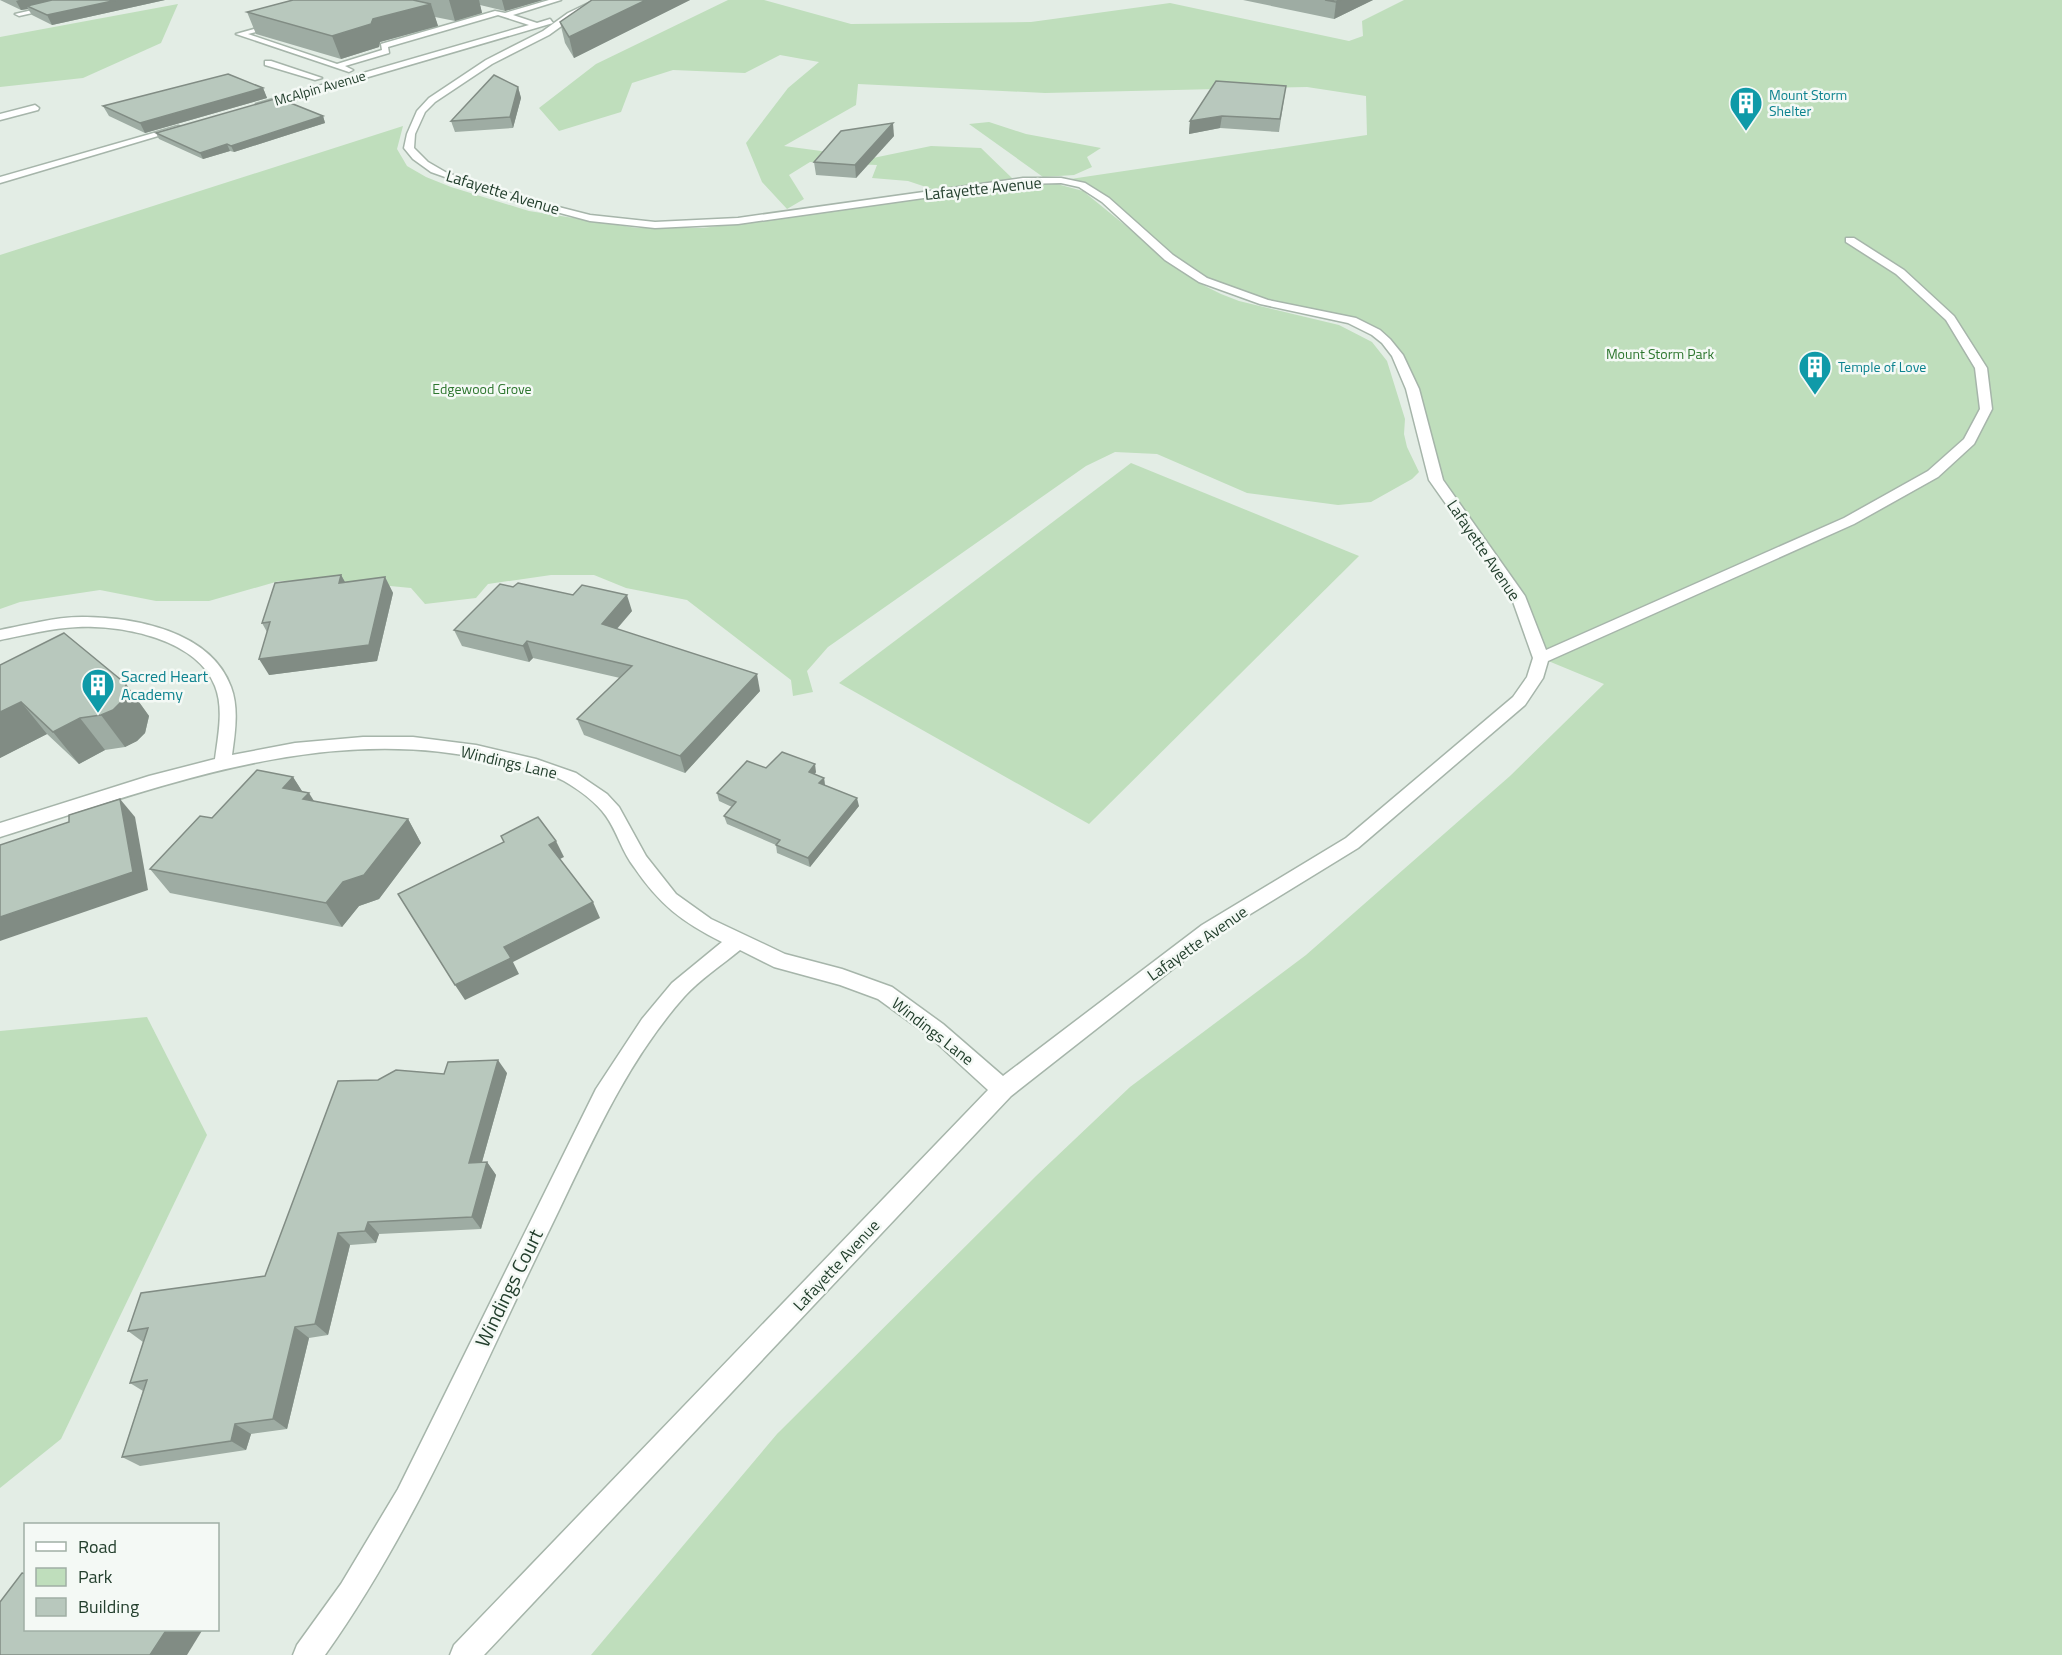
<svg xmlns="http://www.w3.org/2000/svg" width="2062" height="1655" viewBox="0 0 2062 1655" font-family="'Titillium Web',sans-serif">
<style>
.green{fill:#bfdebc}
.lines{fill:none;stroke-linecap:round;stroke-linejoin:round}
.minor-casing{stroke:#a6b5aa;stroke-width:3}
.minor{fill:#fff;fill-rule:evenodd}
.wall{fill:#9eaca3}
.shaded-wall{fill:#818c84}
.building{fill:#b8c8bd;stroke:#818c84;stroke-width:1.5}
.labels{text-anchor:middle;stroke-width:5;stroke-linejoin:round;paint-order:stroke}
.far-street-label{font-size:14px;fill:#233f2d;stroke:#f4f9f5}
.far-culture-label{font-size:14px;fill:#0d838f;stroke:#f4f9f5;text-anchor:start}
.far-park-label{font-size:14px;fill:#2d762e;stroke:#f4f9f5}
.street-label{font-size:16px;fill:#233f2d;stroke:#f4f9f5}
.culture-label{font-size:16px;fill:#0d838f;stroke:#f4f9f5;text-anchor:start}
.near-street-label{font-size:20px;fill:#233f2d;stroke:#f4f9f5}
</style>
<rect width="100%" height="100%" fill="#e3ede5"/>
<g class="green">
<path d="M728,0H764L851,24L1031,22L1170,3L1349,41L1363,36L1362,21L1404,0H2062V1655H591L777,1434L1036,1176L1130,1087L1306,955L1510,776L1604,684L1541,658L1518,596L1436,480L1394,349L1369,328L1285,307L1201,279L1082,185L1057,181L1367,135L1366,96L1307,87L1045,93L858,84L856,105L784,146L873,158L931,146L981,148L1014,180L935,190L908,181L872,178L877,165L810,162L789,175L804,199L787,209L762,182L746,143L788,88L819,62L780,55L745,73L673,70L632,83L621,112L559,131L539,108L596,64Z"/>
<path d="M178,4L161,43L83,78L0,87V37Z"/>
<path d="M989,122L1026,134L1101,148L1087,157L1092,167L1074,175L1043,177L969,124Z"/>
<path d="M403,126L397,149L407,166L426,177L451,187L529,211L637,228H703L1035,184H1057L1083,191L1180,270L1199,283L1221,294L1239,301L1339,325L1372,342L1387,361L1405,419L1404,434L1407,447L1419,472L1412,479L1371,502L1338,505L1247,493L1157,454L1115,452L1086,466L828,647L807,671L813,692L793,696L791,680L687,600L626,588L594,575H551L488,584L476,598L425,604L411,588L327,580L279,581L209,601H156L100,590L20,602L0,609V255Z"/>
<path d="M1131,463L1359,556L1089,824L839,683Z"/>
<path d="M147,1017L207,1135L61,1439L0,1488V1031Z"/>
</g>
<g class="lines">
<g class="minor-casing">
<g id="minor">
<path d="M76,0H90L19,16L15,14Z"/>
<path d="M549,0H561L513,15L537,23L550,19L553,23L259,109L256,108V104L529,25L498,15L388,47L389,53L345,66L353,70L349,72L236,34L279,22V26L248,34L337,64L382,50L381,44L495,11L505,13Z"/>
<path d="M595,0H605L574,17L549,35L492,64L435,102L425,112L415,134L414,148L428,162L447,173L531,200L590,215L655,222L738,218L1023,178H1061L1085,183L1109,198L1173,255L1207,278L1268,300L1356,318L1380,330L1390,339L1403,355L1419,389L1443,480L1525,596L1546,650L1844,518L1928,471L1964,439L1980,409L1975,368L1946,320L1896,274L1846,242V238H1854L1904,270L1954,316L1987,368L1992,409L1974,444L1938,477L1854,524L1548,661L1543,678L1525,705L1358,848L1216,935L1011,1096L484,1655H450L454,1645L988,1090L929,1036L878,999L840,985L774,967L740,950C722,965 700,979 684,997C622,1067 586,1156 545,1239C476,1381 416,1527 325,1655H293L297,1645L341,1584L398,1489L596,1089L642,1019L672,983L722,942C682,922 659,904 634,867C622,852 617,831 606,816C596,802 578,789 564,781C543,770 517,767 494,761C324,721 160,787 0,837V823L149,776L215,759C218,736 224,708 215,686C197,639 122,625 78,627C51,628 26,635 0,640V630C27,625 54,617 82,617C134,617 211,631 231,687C239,708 235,733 232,755L295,743L363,737H413L476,745L536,759L576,773L607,794L619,807L646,856L676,894L711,919L785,954L842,969L892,987L943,1024L1003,1076L1202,925L1346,838L1513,697L1527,677L1533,658L1511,596L1429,480L1406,389L1392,356L1382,343L1372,335L1348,323L1260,304L1199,282L1165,260L1102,202L1079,187L1061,183L1023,184L738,224L655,228L590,221L504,198L431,172L413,159L404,148L407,134L417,111L429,98L486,60L543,31L568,13Z"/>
<path d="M265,61H271L322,78L315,80L265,65Z"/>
<path d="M35,105L39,108L38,110L0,120V114Z"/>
<path d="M178,126L185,128L0,183V177Z"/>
</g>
</g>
<use href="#minor" class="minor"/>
</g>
<g class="wall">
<path d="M0,0H165L52,25L32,15L28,9L21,10Z"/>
<path d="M293,0H543L505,11L480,5L482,13L455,21L435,17L438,26L380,42L379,47L341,59L256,34L247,12Z"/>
<path d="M592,0H690L574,58L565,43L560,22Z"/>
<path d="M1243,0H1373L1334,19Z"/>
<path d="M1286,86L1279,132L1220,128L1189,134L1190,121Z"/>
<path d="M518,87L521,98L513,128L455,132L451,121Z"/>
<path d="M263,88L267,98L145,133L109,116L103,106Z"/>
<path d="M323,116L325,123L234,152L230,151L203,159L159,139L156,133Z"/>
<path d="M894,136L856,178L816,175L814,162Z"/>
<path d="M341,575L345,582L385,577L393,593L377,661L269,675L267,632L262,623Z"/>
<path d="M632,611L617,629L760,691L685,773L584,735L577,719L620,678L533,658L529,662L462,646L454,630Z"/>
<path d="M0,665L126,684L149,716L145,733L137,741L125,747L105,750L79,764L47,734L0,758Z"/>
<path d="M766,768L816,772L815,774L824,778L825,786L859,806L810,867L777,853L776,845L727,824L724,816L732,807L719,801L717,793Z"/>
<path d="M293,777L302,791L314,802L408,819L421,843L379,899L359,906L342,927L170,893L150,869L212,818Z"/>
<path d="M507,1073L482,1162H487L496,1175L481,1229L379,1234L376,1243L350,1245L328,1335L309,1338L287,1429L251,1434L246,1450L140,1466L122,1457L143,1391L130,1383L143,1342L128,1331L265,1276L378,1080L444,1074Z"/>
</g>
<g class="shaded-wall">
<path d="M19,0H66L27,6L28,9L21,10L16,1Z"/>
<path d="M117,0H165L52,25L47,15Z"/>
<path d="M449,0H479L482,13L455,21Z"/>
<path d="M502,0H543L505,11Z"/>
<path d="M646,0H690L574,58L569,37Z"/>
<path d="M1341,0H1373L1334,19L1336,2Z"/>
<path d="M431,4L438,26L380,42L379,47L341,59L332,36L373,19Z"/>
<path d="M518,87L521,98L513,128L510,117Z"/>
<path d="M263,88L267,98L145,133L140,123Z"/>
<path d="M323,116L325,123L234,152L231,146Z"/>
<path d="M1222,116L1220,128L1189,134L1190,121Z"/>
<path d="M893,123L894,136L856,178L855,165Z"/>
<path d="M227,144L230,151L203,159L200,153Z"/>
<path d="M341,575L350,591L339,583Z"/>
<path d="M385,577L393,593L377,661L269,675L259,659Z"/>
<path d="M627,595L632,611L607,640L602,624Z"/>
<path d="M527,641L533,658L529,662L523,646Z"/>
<path d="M757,674L760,691L685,773L680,756Z"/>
<path d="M126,684L149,716L145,733L137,741L125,747L101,715Z"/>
<path d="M21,702L47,734L0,758V712Z"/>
<path d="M80,718L105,750L79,764L53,732Z"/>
<path d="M815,764L816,772L810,780L809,772Z"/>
<path d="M293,777L305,796L309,793L324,817L283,788Z"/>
<path d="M824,778L825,786L819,783Z"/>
<path d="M857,798L859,806L810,867L808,858Z"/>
<path d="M120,799L135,817L148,890L0,941V917Z"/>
<path d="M408,819L421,843L379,899L359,906L342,927L326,903L343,882Z"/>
<path d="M556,841L564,857L556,861L549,845Z"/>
<path d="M593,902L600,918L513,962L519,974L465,1000L455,985L504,947Z"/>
<path d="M498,1060L507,1073L478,1176L469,1163Z"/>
<path d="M487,1162L496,1175L481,1229L472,1217Z"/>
<path d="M368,1222L379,1234L376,1243L365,1231Z"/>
<path d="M338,1233L350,1245L328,1335L315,1324Z"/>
<path d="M295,1327L309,1338L287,1429L273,1419Z"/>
<path d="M235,1424L251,1434L246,1450L231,1441Z"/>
<path d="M167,1629H203L187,1655H150Z"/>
</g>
<g class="building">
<path d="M52,0H117L47,15L27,6Z"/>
<path d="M293,0H413L431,4L373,19L371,24L332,36L247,12Z"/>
<path d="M592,0H646L569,37L560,22Z"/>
<path d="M1325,0H1341L1336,2Z"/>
<path d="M228,74L263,88L140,123L103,106Z"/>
<path d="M494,75L518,87L510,117L451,121Z"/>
<path d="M1216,81L1286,86L1280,119L1222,116L1190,121Z"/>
<path d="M278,98L323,116L231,146L227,144L200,153L156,133Z"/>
<path d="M893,123L855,165L814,162L841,131Z"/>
<path d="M341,575L339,583L385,577L369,645L259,659L270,622L262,623L275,583Z"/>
<path d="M518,583L573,595L582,585L627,595L602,624L757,674L680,756L577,719L632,666L527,641L523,646L454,630L500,584L513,587Z"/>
<path d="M64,633L126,684L122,701L113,710L101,715L80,718L53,732L21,702L0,712V665Z"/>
<path d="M782,752L815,764L809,772L824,778L819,783L857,798L808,858L776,845L780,840L724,816L736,802L717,793L747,761L766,768Z"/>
<path d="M257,770L293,777L283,788L309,793L303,799L408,819L364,875L343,882L326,903L150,869L200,816L212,818Z"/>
<path d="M120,799L133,872L0,917V845L69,822V815Z"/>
<path d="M538,817L556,841L549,845L593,902L504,947L511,958L455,985L398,894L504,842L501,836Z"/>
<path d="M498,1060L469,1163L487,1162L472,1217L368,1222L365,1231L338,1233L315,1324L295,1327L273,1419L235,1424L231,1441L122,1457L147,1380L130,1383L148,1328L128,1331L141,1293L265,1276L338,1081L378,1080L396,1070L444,1074L448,1062Z"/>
<path d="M22,1573L26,1574V1629H167L150,1655H0V1602Z"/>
</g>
<defs>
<g id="building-pin" transform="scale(1.725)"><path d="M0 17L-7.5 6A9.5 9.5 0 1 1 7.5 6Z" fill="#0f9aa8" stroke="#f4f9f5"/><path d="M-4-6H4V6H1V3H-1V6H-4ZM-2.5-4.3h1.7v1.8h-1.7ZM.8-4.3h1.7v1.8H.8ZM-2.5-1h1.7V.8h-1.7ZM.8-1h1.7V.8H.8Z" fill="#fff"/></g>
</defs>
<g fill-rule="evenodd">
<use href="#building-pin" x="1746" y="103"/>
<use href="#building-pin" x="1815" y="367"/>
<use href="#building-pin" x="98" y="685"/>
</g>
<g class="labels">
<g class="far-street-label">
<text transform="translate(320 88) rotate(-16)" y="5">McAlpin Avenue</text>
</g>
<g class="far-culture-label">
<text x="1769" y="100">Mount Storm<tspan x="1769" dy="16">Shelter</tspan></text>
<text x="1838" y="372">Temple of Love</text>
</g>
<g class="far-park-label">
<text x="1660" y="359">Mount Storm Park</text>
<text x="482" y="394">Edgewood Grove</text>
</g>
<g class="street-label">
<text transform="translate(983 188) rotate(-6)" y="6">Lafayette Avenue</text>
<text transform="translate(503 192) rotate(17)" y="6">Lafayette Avenue</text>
<text transform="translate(1484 550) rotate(56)" y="6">Lafayette Avenue</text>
<text transform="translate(509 762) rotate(13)" y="6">Windings Lane</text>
<text transform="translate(1197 943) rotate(-35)" y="6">Lafayette Avenue</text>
<text transform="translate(933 1031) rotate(38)" y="6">Windings Lane</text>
<text transform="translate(836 1265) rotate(-47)" y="6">Lafayette Avenue</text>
</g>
<g class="culture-label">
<text x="121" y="682">Sacred Heart<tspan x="121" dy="18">Academy</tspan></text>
</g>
<g class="near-street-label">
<text transform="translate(509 1288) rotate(-64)" y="7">Windings Court</text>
</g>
</g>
<rect x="24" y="1523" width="195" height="108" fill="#f4f9f5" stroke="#a0afa5" stroke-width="1.5"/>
<rect x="36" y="1542" width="30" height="9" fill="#ffffff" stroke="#a0afa5" stroke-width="1.5"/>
<text x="78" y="1553" font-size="18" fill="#233f2d">Road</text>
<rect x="36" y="1568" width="30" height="18" fill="#bfdebc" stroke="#a0afa5" stroke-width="1.5"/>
<text x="78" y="1583" font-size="18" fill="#233f2d">Park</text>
<rect x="36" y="1598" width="30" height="18" fill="#b8c8bd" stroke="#a0afa5" stroke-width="1.5"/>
<text x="78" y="1613" font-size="18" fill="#233f2d">Building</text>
</svg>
